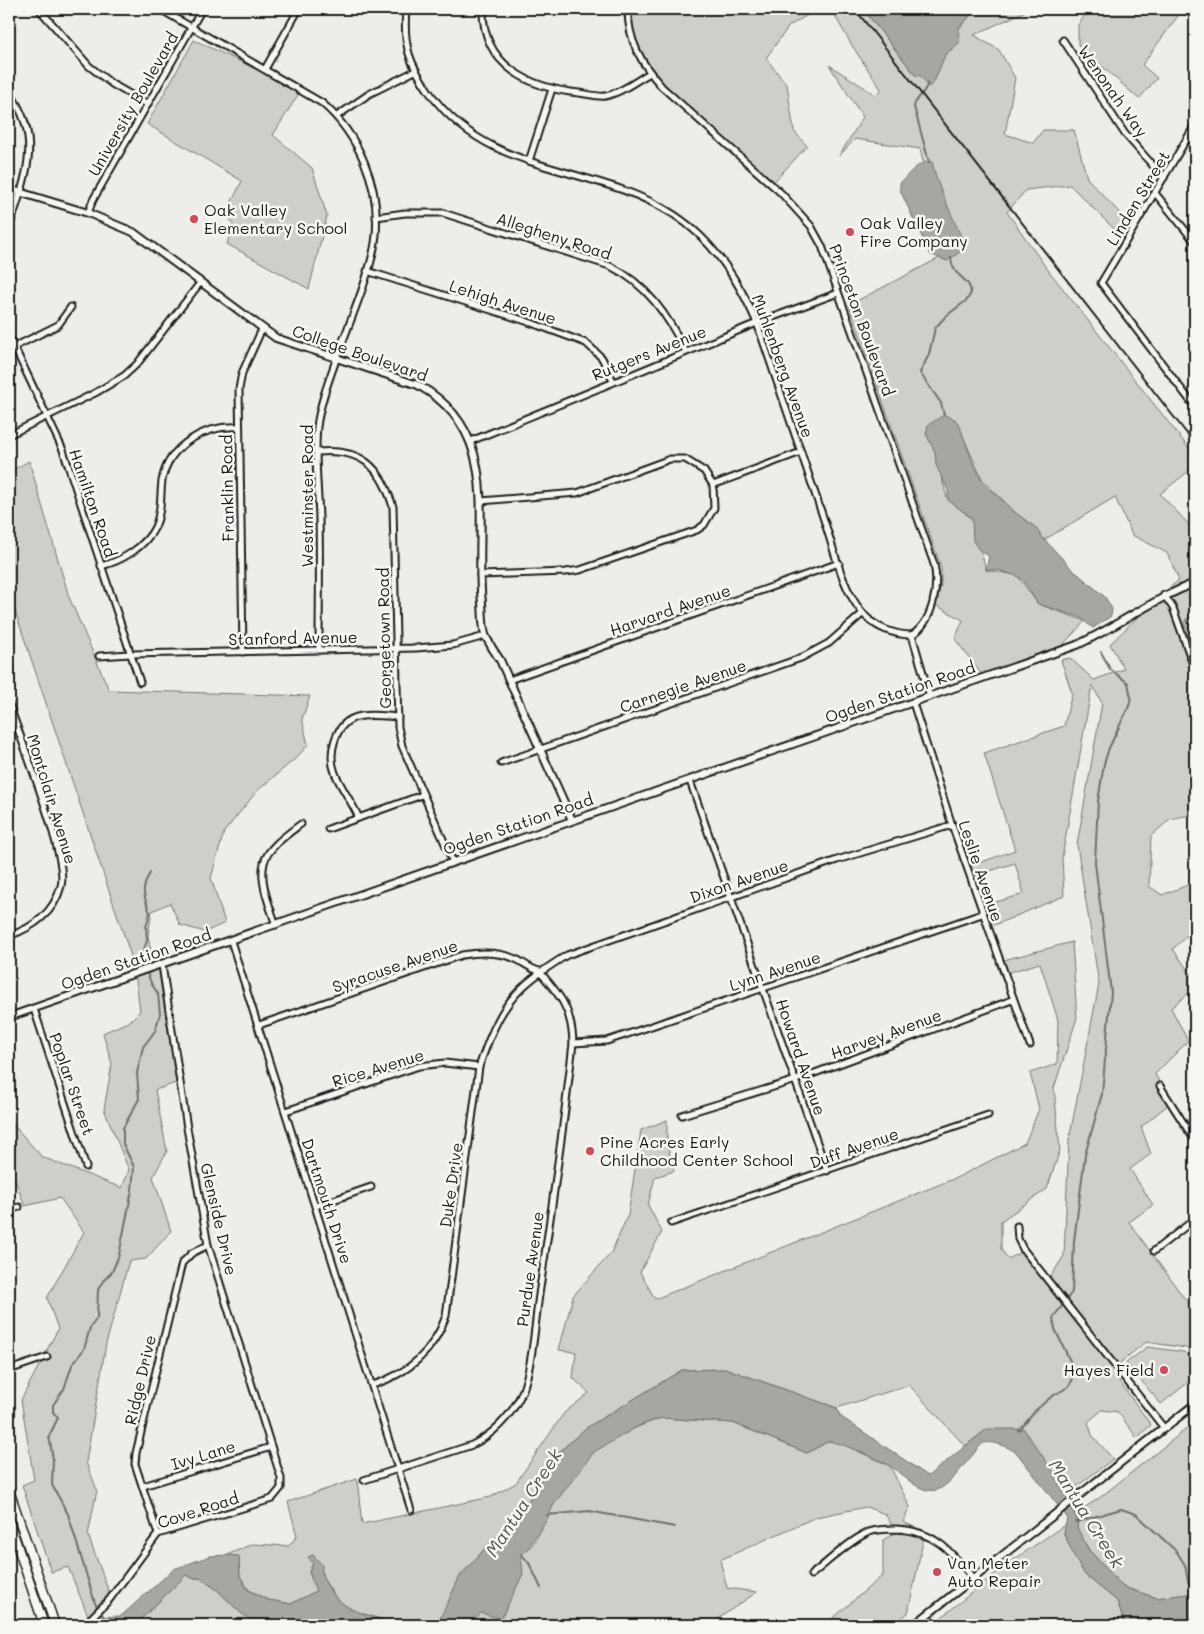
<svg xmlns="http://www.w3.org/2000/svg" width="1204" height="1634" viewBox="0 0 1204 1634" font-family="Mali,sans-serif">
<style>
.green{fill:#cececb;stroke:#757574}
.water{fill:#a6a6a3;stroke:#6f6f6d}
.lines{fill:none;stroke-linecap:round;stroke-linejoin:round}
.stream{stroke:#6f6f6d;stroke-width:2}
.minor-casing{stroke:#1c1c1c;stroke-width:9}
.tertiary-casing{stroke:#1c1c1c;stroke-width:10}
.primary-casing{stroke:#1c1c1c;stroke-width:11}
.minor{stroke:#f6f6f2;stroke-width:5}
.tertiary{stroke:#f6f6f2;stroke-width:6}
.primary{stroke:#f6f6f2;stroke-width:8}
.rail{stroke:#1c1c1c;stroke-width:2}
.poi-dot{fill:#d1495b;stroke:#f6f6f2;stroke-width:2}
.labels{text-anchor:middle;stroke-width:5;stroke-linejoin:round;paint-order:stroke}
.street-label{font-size:16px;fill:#1c1c1c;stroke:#f6f6f2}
.poi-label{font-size:16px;fill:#1c1c1c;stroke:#f6f6f2;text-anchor:start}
.water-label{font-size:18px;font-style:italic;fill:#535352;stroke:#f6f6f2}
</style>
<rect width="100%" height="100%" fill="#edede9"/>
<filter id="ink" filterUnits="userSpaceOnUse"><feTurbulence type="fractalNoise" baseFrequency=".02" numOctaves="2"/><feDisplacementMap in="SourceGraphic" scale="10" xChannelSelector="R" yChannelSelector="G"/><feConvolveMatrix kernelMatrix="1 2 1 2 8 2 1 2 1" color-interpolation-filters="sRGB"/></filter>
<g filter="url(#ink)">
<g class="green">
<path d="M625,9H818L789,26L766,58L787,85L794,131L807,146L770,186L641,67L623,14Z"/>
<path d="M831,9H863L917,77L976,9H1030L974,35L999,50L1015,78L1005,134L1033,143L1043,130H1074L1087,178L1127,221L1120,235L1070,185L1026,190L1007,212L1045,266L1195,456V466L1160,494L1195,531V650L1187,655L1195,679V814L1170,819L1151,836L1149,886L1162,895L1193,883L1195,887V928L1173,949L1195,980V988L1171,1008L1188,1041L1155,1074L1170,1103L1141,1127L1151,1154L1130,1169L1153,1205L1129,1222L1195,1313V1355L1186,1348L1146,1342L1123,1360L1114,1374L1151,1425L1137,1438L1118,1412L1102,1410L1088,1422L1092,1435L1113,1459L1064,1496L1052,1470L987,1429L965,1446L909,1385L837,1408L727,1369L682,1370L586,1428L559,1452L540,1488L525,1503L521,1518L490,1543L460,1576L438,1625H397L350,1609L338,1601L313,1563L309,1572L316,1591L291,1604L269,1600L249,1590L240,1576L239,1557L227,1555L252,1544L289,1546L297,1536L288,1502L357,1479L362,1524L491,1497L516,1483L564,1413L589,1393L573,1378L576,1352L559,1350L573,1296L611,1253L628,1215L641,1130L667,1120V1143L674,1171L655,1177L648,1205L662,1232L640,1272L655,1299L958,1177L1025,1143L1039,1109L1030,1073L1057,1064L1058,1020L1040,963L1000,975L996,962L1072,942L1077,1018L1054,1088L1060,1150L1047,1189L1001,1221V1249L1008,1259L1020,1253L1046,1283L1064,1256L1069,1140L1099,984L1077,845L1102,703L1092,685L1062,858L1064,896L985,929L978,907L1024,894L1015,863L968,878L965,868L1015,850L984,753L1064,726L1072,693L1061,660L1070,658L1094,680L1124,669L1110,644L1159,596L1179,580L1167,553L1132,535L1115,497L1044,540L983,481L955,419L928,426L947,498L973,520L986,570L1017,575L1038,604L1085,621L1058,650L983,676L955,639L963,620L935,605L941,586V567L849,305L945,255L920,149L855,139L839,156L863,117L829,65L876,95L881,89L851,44Z"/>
<path d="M1089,9H1183L1142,65L1157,78L1139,99L1078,45V25Z"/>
<path d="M194,40L301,90L273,135L312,168L327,216L309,289L227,244L233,224L226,213L242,181L147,124Z"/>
<path d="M29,461L69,597L109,690L310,696L302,719L308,745L296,758L257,791L224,832L211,878L225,923L205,932L180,925L170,903L152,911L148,935L151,952L159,971L176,1083L155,1090L167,1151L153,1177L171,1231L146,1259L129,1261L106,1344L86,1462L97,1490L88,1535L110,1595L89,1618L68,1567L51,1572L22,1485L34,1480L21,1400L58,1329L47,1298L84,1232L60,1198L25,1206L9,1165V1120L42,1157L122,1188L129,1170L104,1109L112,1064L103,1033L130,1021L140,1011L134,965L9,593V472Z"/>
<path d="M1147,1347L1184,1352L1195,1361V1377L1161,1404L1126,1363Z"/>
<path d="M662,1418L733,1423L807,1453L829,1441L842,1444L890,1466L910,1507L903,1522L925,1532L908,1613L892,1625H836L831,1620L883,1575V1540L896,1532L885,1514L866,1507L816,1517L720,1560L727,1588L757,1592L709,1625H470L521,1559V1555C538,1545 544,1520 554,1504C562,1491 583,1461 594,1452C609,1438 643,1424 662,1418Z"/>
<path d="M1195,1422V1593L1157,1598L1123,1587L1089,1550L1077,1528L1078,1521L1074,1514L1098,1499Z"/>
<path d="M1066,1524L1064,1534L1085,1575L1117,1601L1125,1625H932L1003,1567Z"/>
<path d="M186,1575L192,1578H200L216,1589L242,1614L288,1624H316L333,1620L344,1625H135Z"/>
</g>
<g class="water">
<path d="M863,9H926L938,12L941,9H976L959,27V43L945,55L935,80L929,87L920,75L917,77Z"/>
<path d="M932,162L937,181L965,246L963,250L947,261L930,254L900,190V183C909,174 918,161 932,162Z"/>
<path d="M944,415L954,419L959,424L973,463L983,481L1013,511L1035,527L1042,537L1072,569L1105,597L1112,609L1111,616L1093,628L1079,617L1038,604L1023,580L1017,576L998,570H986L989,556L979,550L973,541L972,518L948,500V491L936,465L935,452L926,434L928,425Z"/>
<path d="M1195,613V643L1188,639L1182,629L1186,619Z"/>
<path d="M727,1369L837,1408L840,1416L928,1476L987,1429H1024L1052,1470L1078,1521L1077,1528L1089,1550L1123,1587L1157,1598L1195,1593V1625H1125L1117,1601L1085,1575L1073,1554L1064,1534L1067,1517L1016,1452C1005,1446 996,1441 983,1443C972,1454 953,1482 941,1488C923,1498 904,1475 890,1466C878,1458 844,1444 829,1441L807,1453L733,1423L662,1418L640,1425L594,1452L554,1504L546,1521L526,1551L521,1555L523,1574L501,1619L481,1613L470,1625H437L460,1576L490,1543L520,1518L525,1503L540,1488V1479L559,1452L586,1428L682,1370Z"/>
<path d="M227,1555L239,1556L240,1576L248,1590L269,1600L291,1604L316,1591L309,1572L313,1563L308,1557L313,1555L322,1565C321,1576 324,1580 330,1590C347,1615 372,1614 397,1625H344L333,1620L316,1624L255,1622L242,1614L216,1589L200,1578H192L186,1575L135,1625H104L98,1617L121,1616L174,1569L210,1556Z"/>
</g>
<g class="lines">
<g class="stream">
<path d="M927,83C927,93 915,97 914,107L929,162"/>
<path d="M944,415L941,403L920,373L929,354L935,328L946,316L967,300L971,293C970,276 952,279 951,257"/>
<path d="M1019,1431L1036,1410L1051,1397L1068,1387L1073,1379L1071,1363L1055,1329L1053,1318L1072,1292L1074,1241L1085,1155L1102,1094L1111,992L1095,863L1098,801L1104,764L1109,748L1129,706L1131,698L1128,683L1110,669L1101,652"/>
<path d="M547,1515L589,1511L675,1527"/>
<path d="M1076,1522L1121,1509L1136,1514L1177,1552L1185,1565L1188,1581L1195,1594"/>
<path d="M521,1554L529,1563L541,1588"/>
<path d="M104,1617L95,1603L68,1514L52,1485L53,1459L49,1436L58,1418L53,1412V1405L64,1389L72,1365L84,1349L90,1328L97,1318L98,1290L103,1281L112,1272L119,1255L132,1190L134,1167L123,1144V1128L139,1099L137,1073L143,1047L155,1031L160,1014L158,994L151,983L141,957L147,941L146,927L150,913C144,896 140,890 150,873"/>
</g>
<g class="minor-casing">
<g id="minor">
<path d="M39,9L89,66L112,84L147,104"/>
<path d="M160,9L322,103C359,135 380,185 376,235C373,269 349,323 337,357C329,380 320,403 317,427C314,456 318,488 319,518C320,562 319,606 319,650"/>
<path d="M406,9C403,46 409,63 430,93C490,177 593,163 673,214C712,239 739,281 757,323C779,388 801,453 823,517C833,546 842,589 862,612C873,627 894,635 912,635"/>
<path d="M483,9C482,65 529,88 579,93C587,94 598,97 605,96C621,93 637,80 650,73"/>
<path d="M628,9C628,41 641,63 662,87L781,193L811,226L822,246L934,564C939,587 933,622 912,635"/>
<path d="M1063,40L1125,134L1164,178"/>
<path d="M265,69L299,9"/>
<path d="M9,92C44,139 25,178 9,228"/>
<path d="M337,116L369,94L415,71"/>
<path d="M1195,125L1101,283L1195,407"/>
<path d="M529,161L552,89"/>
<path d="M1155,193L1195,242"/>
<path d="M88,213L93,200L202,9"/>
<path d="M376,217L405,213H443L610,266C647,284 668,316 686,352"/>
<path d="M367,271L526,321L586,343L602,358L613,381"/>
<path d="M9,336L63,450L140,682"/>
<path d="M14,347L58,325L71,307"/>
<path d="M9,435L95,393L124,376L137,364L200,283"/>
<path d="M471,441L757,323L838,293"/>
<path d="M318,452C361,448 381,466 393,507L398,727L402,746L453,862"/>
<path d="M713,485L801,452"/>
<path d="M101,566C122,561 145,547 155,527C162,512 160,496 162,481C168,445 205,425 239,427"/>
<path d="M480,575L566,572L580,570L697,530L704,525L714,508L713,485L704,471L685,459H670L577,493L481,501"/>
<path d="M1164,595L1173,608L1195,670"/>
<path d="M912,635L930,697"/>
<path d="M243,652L239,389L242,373L262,329"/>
<path d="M99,656L130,654L416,648L453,645L485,636"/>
<path d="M509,680L839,563"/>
<path d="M913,703L952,825L1030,1045"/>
<path d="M9,704C20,738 69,859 61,886C54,913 34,927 9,936"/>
<path d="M501,763L801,658L829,643L862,614"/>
<path d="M690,781L827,1171"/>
<path d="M359,818C352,802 341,788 335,773C331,762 331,753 334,743C343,709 370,715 398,717"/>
<path d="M328,829L422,795"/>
<path d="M276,925C270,907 259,882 264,863C267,848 289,833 301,824"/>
<path d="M231,941L411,1510"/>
<path d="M34,1009L86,1167"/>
<path d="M259,1025L462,955C480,952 502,952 518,960C525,964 531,969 539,971"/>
<path d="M573,1043L607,1041L625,1035L982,914"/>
<path d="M1160,1086L1195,1141"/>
<path d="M286,1111L419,1066L445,1063L479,1067"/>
<path d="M682,1115L796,1080L1012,1000"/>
<path d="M316,1206L371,1187"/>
<path d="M9,1210L19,1207"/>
<path d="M671,1223L988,1115"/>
<path d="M1017,1226L1018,1239L1023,1249L1164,1428"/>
<path d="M1154,1251L1195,1219"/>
<path d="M9,1370L47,1357"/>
<path d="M373,1385C409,1373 433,1352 446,1316L479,1067C500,1006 512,989 567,955L837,860L952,825"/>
<path d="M364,1480L472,1445C492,1435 510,1417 520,1397C533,1370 535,1319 540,1288C552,1207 564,1125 573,1043C572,1009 560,995 539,971"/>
<path d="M143,1486L271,1447"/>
<path d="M158,1534L135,1464L136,1453L182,1263L192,1253L208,1245"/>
<path d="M811,1575C828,1562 850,1540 869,1532C878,1529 887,1529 896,1529C933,1530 951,1551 973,1578"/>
<path d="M84,1625L109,1600L158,1534L272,1499L281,1488V1478L208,1245L187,1128L162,965"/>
</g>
</g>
<g class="tertiary-casing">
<g id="tertiary">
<path d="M9,189L88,213L133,232L276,338L418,385C505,433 473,523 482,603C483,613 482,628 486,637C490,645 495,653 500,660L572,820"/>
<path d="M9,1017L1077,645C1118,626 1153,599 1195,583"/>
<path d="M914,1625L1195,1404"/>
</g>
</g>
<g class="primary-casing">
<g id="primary">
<path d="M9,1490L55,1625"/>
<path d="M9,1521L44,1625"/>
</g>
</g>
<use href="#minor" class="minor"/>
<use href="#tertiary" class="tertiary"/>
<use href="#primary" class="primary"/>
<path class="rail" d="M855,9L1195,444"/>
</g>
</g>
<g class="poi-dot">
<circle cx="194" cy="219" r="5"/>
<circle cx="850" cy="232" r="5"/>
<circle cx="590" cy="1151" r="5"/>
<circle cx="1164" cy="1370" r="5"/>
<circle cx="937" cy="1572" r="5"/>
</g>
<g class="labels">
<g class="street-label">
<text transform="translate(1113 91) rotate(55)" y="6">Wenonah Way</text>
<text transform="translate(133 104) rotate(-60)" y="6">University Boulevard</text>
<text transform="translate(1138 198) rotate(-59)" y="6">Linden Street</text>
<text transform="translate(554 236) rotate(18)" y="6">Allegheny Road</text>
<text transform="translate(503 302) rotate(18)" y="6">Lehigh Avenue</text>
<text transform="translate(862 320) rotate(70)" y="6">Princeton Boulevard</text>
<text transform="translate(360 353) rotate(19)" y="6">College Boulevard</text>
<text transform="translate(649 353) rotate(-22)" y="6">Rutgers Avenue</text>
<text transform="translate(783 366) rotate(70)" y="6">Muhlenberg Avenue</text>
<text transform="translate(227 488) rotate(-91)" y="6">Franklin Road</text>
<text transform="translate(307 496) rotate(-90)" y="6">Westminster Road</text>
<text transform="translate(93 503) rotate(71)" y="6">Hamilton Road</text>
<text transform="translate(670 610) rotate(-19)" y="6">Harvard Avenue</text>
<text transform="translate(293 638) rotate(-1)" y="6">Stanford Avenue</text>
<text transform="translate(384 638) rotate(-91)" y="6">Georgetown Road</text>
<text transform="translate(683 686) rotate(-19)" y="6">Carnegie Avenue</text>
<text transform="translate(900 692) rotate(-19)" y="6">Ogden Station Road</text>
<text transform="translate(52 799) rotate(73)" y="6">Montclair Avenue</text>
<text transform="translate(518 824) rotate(-19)" y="6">Ogden Station Road</text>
<text transform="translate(981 871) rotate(71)" y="6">Leslie Avenue</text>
<text transform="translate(739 881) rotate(-19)" y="6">Dixon Avenue</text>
<text transform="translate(136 959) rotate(-19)" y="6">Ogden Station Road</text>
<text transform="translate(395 966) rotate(-19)" y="6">Syracuse Avenue</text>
<text transform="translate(775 971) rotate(-18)" y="6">Lynn Avenue</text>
<text transform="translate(886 1034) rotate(-20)" y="6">Harvey Avenue</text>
<text transform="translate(801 1057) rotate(71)" y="6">Howard Avenue</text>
<text transform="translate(378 1068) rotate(-17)" y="6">Rice Avenue</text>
<text transform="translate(72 1084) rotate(71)" y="6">Poplar Street</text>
<text transform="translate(854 1148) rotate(-19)" y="6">Duff Avenue</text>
<text transform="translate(451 1185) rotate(-82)" y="6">Duke Drive</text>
<text transform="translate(327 1201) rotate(72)" y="6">Dartmouth Drive</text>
<text transform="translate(219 1219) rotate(77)" y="6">Glenside Drive</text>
<text transform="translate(530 1269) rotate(-82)" y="6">Purdue Avenue</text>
<text transform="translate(140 1380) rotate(-77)" y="6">Ridge Drive</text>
<text transform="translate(203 1455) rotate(-17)" y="6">Ivy Lane</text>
<text transform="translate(198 1510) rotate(-18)" y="6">Cove Road</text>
</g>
<g class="poi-label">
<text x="204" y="216">Oak Valley<tspan x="204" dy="18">Elementary School</tspan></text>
<text x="860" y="229">Oak Valley<tspan x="860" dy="18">Fire Company</tspan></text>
<text x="600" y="1148">Pine Acres Early<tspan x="600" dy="18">Childhood Center School</tspan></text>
<text x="1154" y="1376" text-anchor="end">Hayes Field</text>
<text x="947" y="1569">Van Meter<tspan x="947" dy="18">Auto Repair</tspan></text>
</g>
<g class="water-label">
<text transform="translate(524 1503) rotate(-57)" y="6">Mantua Creek</text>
<text transform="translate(1086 1514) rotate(58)" y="6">Mantua Creek</text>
</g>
</g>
<rect width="1204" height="1634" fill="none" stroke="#f6f6f2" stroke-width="30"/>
<rect x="15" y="15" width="1174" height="1604" fill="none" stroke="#1c1c1c" stroke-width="2" filter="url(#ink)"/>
</svg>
